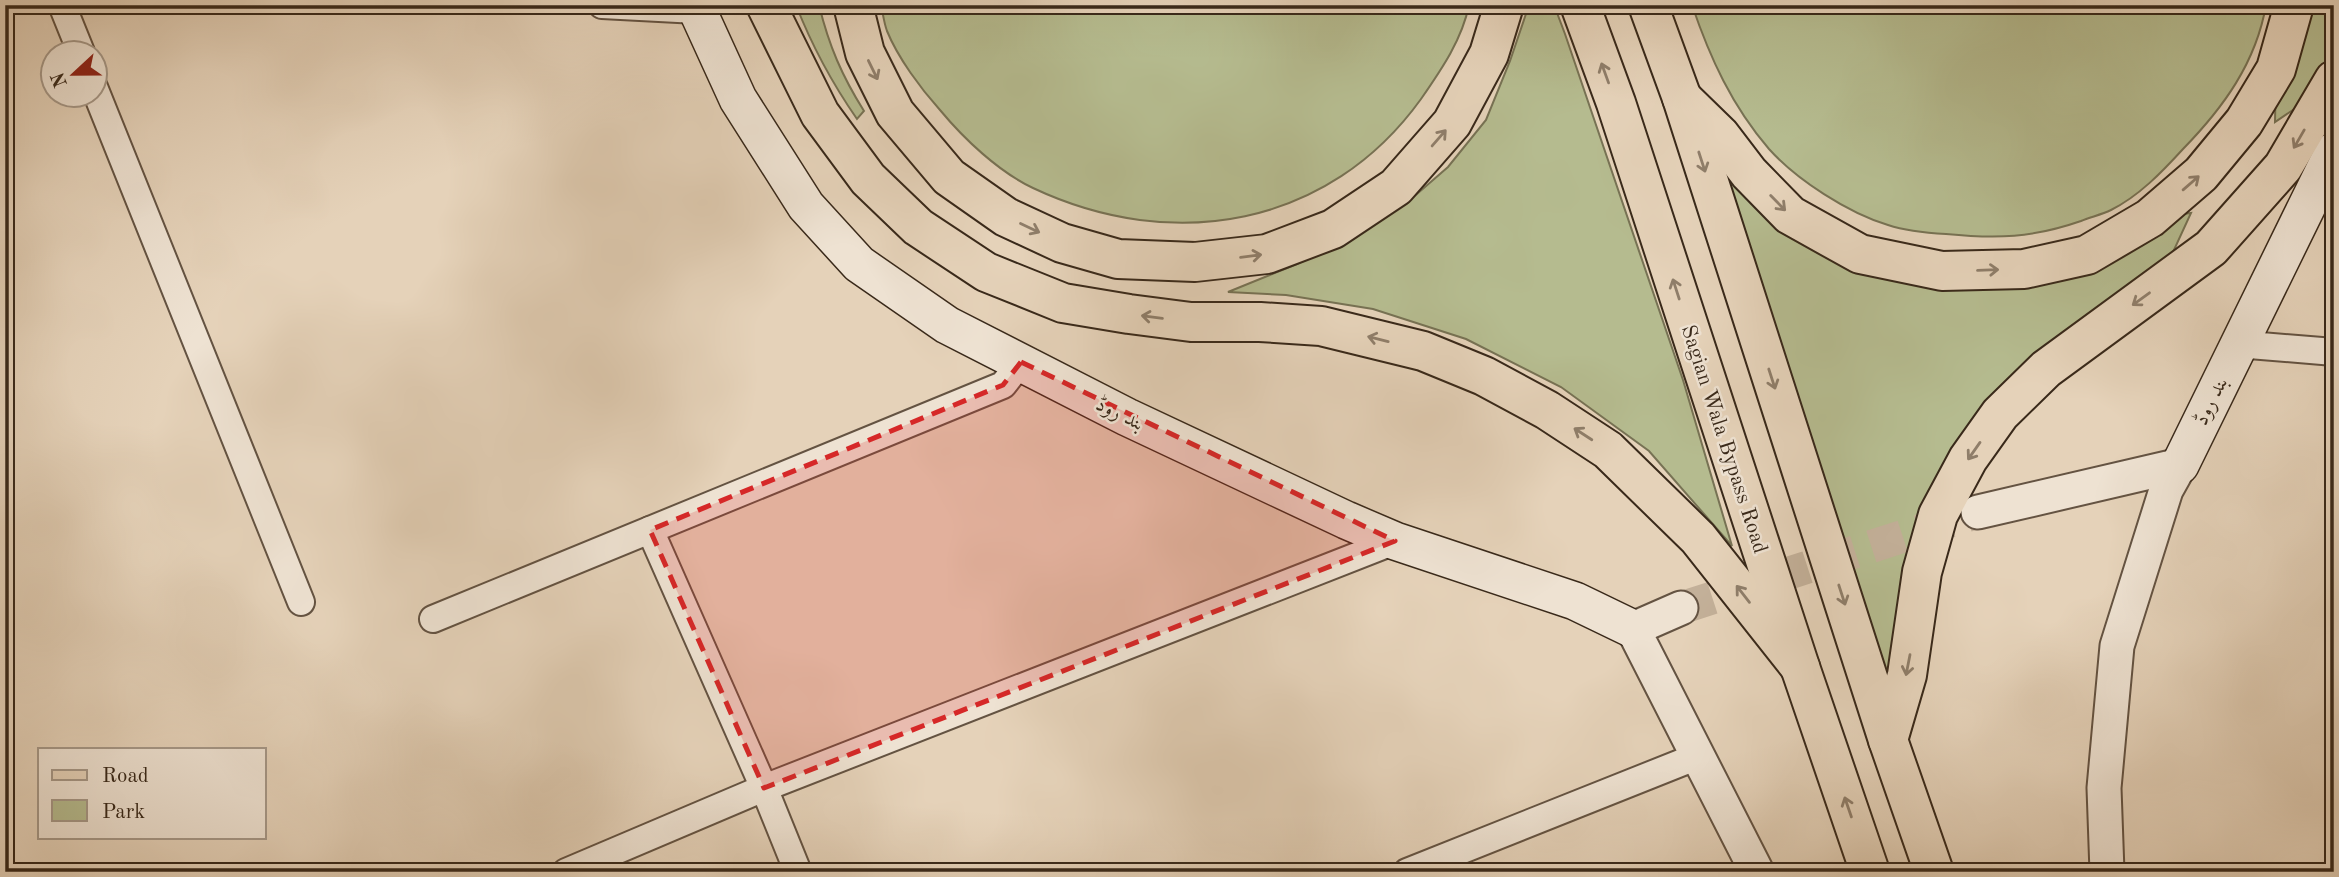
<svg xmlns="http://www.w3.org/2000/svg" width="2339" height="877" viewBox="0 0 2339 877" font-family="'Old Standard TT',Amiri,serif">
<style>
.green{fill:#b5bb8f;stroke:#777254;stroke-width:2}
.lines{fill:none;stroke-linecap:round;stroke-linejoin:round}
.tertiary-tunnel{stroke:#c3b099;stroke-width:33;stroke-dasharray:33 17;stroke-linecap:butt}
.minor-casing{stroke:#645342;stroke-width:30}
.tertiary-casing{stroke:#645342;stroke-width:37}
.secondary-casing{stroke:#39291a;stroke-width:40}
.primary-casing{stroke:#39291a;stroke-width:42}
.motorway-casing{stroke:#39291a;stroke-width:42}
.minor{stroke:#eee2d2;stroke-width:26}
.tertiary{stroke:#eee2d2;stroke-width:33}
.secondary{stroke:#eee2d2;stroke-width:37}
.primary{stroke:#e5d2b9;stroke-width:38}
.motorway{stroke:#e5d2b9;stroke-width:38}
.oneway{stroke:#8f7e6a}
.marked{fill:#d62828;fill-opacity:0.2;stroke:#d62828;stroke-width:5;stroke-dasharray:14 9;stroke-linejoin:round}
.labels{text-anchor:middle;stroke-width:5;stroke-linejoin:round;paint-order:stroke}
.street-label{font-size:21px;fill:#39291a;stroke:#eee2d2}
</style>
<rect width="100%" height="100%" fill="#e5d2b9"/>
<filter id="stains"><feTurbulence type="fractalNoise" baseFrequency=".00286" numOctaves="4"/><feColorMatrix values="0 0 0 0 .2 0 0 0 0 .09 0 0 0 0 .02 0 0 0 .5 -.17"/></filter>
<radialGradient id="worn" r=".72"><stop offset=".6" stop-color="#630" stop-opacity="0"/><stop offset="1" stop-color="#630" stop-opacity=".3"/></radialGradient>
<g class="green">
<path d="M796,5H819C829,46 842,76 864,111L857,119C832,83 812,46 796,5Z"/>
<path d="M881,5H1469C1462,40 1441,70 1421,99C1329,227 1173,254 1033,188C999,172 964,139 940,110C921,89 898,58 887,31C884,23 883,14 881,5Z"/>
<path d="M1529,5H1554L1565,34L1683,380L1732,546L1649,451L1561,387L1466,339L1373,309L1286,295L1228,292L1297,264L1356,237L1410,200L1448,167L1486,120L1510,61Z"/>
<path d="M1692,5H2266C2256,63 2223,108 2183,149C2162,172 2139,196 2111,210C2101,215 2090,217 2081,221C2032,238 1997,239 1946,234C1927,233 1906,231 1888,225C1848,213 1797,180 1769,149C1732,106 1710,58 1692,5Z"/>
<path d="M2294,5H2334V80L2330,85L2275,122L2276,69Z"/>
<path d="M1720,135L1860,254L2024,269L2150,218L2191,213L2156,289L1968,459L1889,736L1751,313Z"/>
</g>
<g class="lines">
<path class="tertiary-tunnel" d="M1681,608L1978,512"/>
<g class="minor-casing">
<g id="minor">
<path d="M62,5L81,52"/>
<path d="M602,5L697,10"/>
<path d="M94,87L301,602"/>
<path d="M2237,344L2334,352"/>
<path d="M650,530L764,788L798,872"/>
<path d="M433,619L1003,385L1021,362"/>
<path d="M566,872L764,788L1395,541"/>
<path d="M1407,872L1698,756"/>
</g>
</g>
<g class="tertiary-casing">
<g id="tertiary">
<path d="M1978,512L2180,465"/>
<path d="M1681,608L1633,629L1757,872"/>
<path d="M2107,872L2104,788L2117,646L2166,490L2180,465"/>
</g>
</g>
<g class="secondary-casing">
<g id="secondary">
<path d="M695,5L738,99L806,206L859,264L947,325L1127,417L1346,520L1395,541L1575,601L1633,629"/>
<path d="M2180,465L2334,151"/>
</g>
</g>
<g class="primary-casing">
<g id="primary">
<path d="M1580,5L1616,103L1800,667L1870,872"/>
<path d="M1648,5L1682,98L1888,740L1934,872"/>
</g>
</g>
<g class="motorway-casing">
<g id="motorway">
<path d="M766,5L820,114L868,179L918,227L986,272L1063,303L1129,314L1191,322H1260L1321,326L1423,351L1484,376L1547,410L1608,450L1698,538L1800,667"/>
<path d="M853,5L865,53L895,113L949,177L1006,217L1062,243L1118,259L1195,262L1267,254L1333,229L1396,187L1452,123L1489,54L1504,5"/>
<path d="M1682,98L1720,135L1749,173L1790,215L1860,254L1942,271L2024,269L2087,255L2150,218L2201,174L2244,122L2276,69L2294,5"/>
<path d="M1888,740L1907,675L1922,572L1938,515L1968,459L2000,414L2046,369L2211,248L2283,167L2334,80"/>
</g>
</g>
<use href="#minor" class="minor"/>
<use href="#tertiary" class="tertiary"/>
<use href="#secondary" class="secondary"/>
<use href="#primary" class="primary"/>
<use href="#motorway" class="motorway"/>
</g>
<defs><path id="oneway-shaft" d="M-6 0H5M1.5-3L5.5 0L1.5 3" fill="none" stroke-width="1.6" stroke-linecap="round" stroke-linejoin="round" transform="scale(1.75)"/></defs>
<g class="oneway">
<use href="#oneway-shaft" transform="translate(873 70) rotate(64)"/>
<use href="#oneway-shaft" transform="translate(1605 73) rotate(-110)"/>
<use href="#oneway-shaft" transform="translate(1439 138) rotate(-49)"/>
<use href="#oneway-shaft" transform="translate(2299 139) rotate(120)"/>
<use href="#oneway-shaft" transform="translate(1702 162) rotate(72)"/>
<use href="#oneway-shaft" transform="translate(2191 183) rotate(-41)"/>
<use href="#oneway-shaft" transform="translate(1778 203) rotate(46)"/>
<use href="#oneway-shaft" transform="translate(1030 228) rotate(25)"/>
<use href="#oneway-shaft" transform="translate(1251 256) rotate(-7)"/>
<use href="#oneway-shaft" transform="translate(1988 270) rotate(-2)"/>
<use href="#oneway-shaft" transform="translate(1676 289) rotate(-108)"/>
<use href="#oneway-shaft" transform="translate(2141 299) rotate(144)"/>
<use href="#oneway-shaft" transform="translate(1152 317) rotate(-173)"/>
<use href="#oneway-shaft" transform="translate(1378 339) rotate(-166)"/>
<use href="#oneway-shaft" transform="translate(1772 379) rotate(72)"/>
<use href="#oneway-shaft" transform="translate(1583 434) rotate(-147)"/>
<use href="#oneway-shaft" transform="translate(1974 451) rotate(125)"/>
<use href="#oneway-shaft" transform="translate(1743 594) rotate(-128)"/>
<use href="#oneway-shaft" transform="translate(1842 595) rotate(72)"/>
<use href="#oneway-shaft" transform="translate(1908 665) rotate(101)"/>
<use href="#oneway-shaft" transform="translate(1848 807) rotate(-109)"/>
</g>
<path class="marked" d="M1021,362L1395,541L764,788L650,530L1003,385Z"/>
<g class="labels">
<g class="street-label">
<text transform="translate(2210 401) rotate(-64)" y="7">بند روڈ</text>
<text transform="translate(1120 413) rotate(26)" y="7">بند روڈ</text>
<text transform="translate(1725 439) rotate(72)" y="7">Sagian Wala Bypass Road</text>
</g>
</g>
<rect width="2339" height="877" fill="none" stroke="#e5d2b9" stroke-width="28"/>
<rect x="7" y="7" width="2325" height="863" fill="none" stroke="#39291a" stroke-width="3.5"/>
<rect x="14" y="14" width="2311" height="849" fill="none" stroke="#39291a" stroke-width="2"/>
<rect x="38" y="748" width="228" height="91" fill="#eee2d2" stroke="#a69888" stroke-width="2"/>
<rect x="52" y="770" width="35" height="10" fill="#e5d2b9" stroke="#a69888" stroke-width="2"/>
<text x="102" y="782" font-size="21" fill="#39291a">Road</text>
<rect x="52" y="800" width="35" height="21" fill="#b5bb8f" stroke="#a69888" stroke-width="2"/>
<text x="102" y="818" font-size="21" fill="#39291a">Park</text>
<g transform="translate(74 74) rotate(248)"><circle r="33" fill="#eee2d2" stroke="#a69888" stroke-width="2"/>
<path d="M0-5L12 26L0 18L-12 26Z" fill="#8f2418"/>
<text y="-10" font-size="19" font-weight="bold" text-anchor="middle" fill="#39291a">N</text>
</g>
<rect width="100%" height="100%" filter="url(#stains)"/>
<rect width="100%" height="100%" fill="url(#worn)"/>
</svg>
